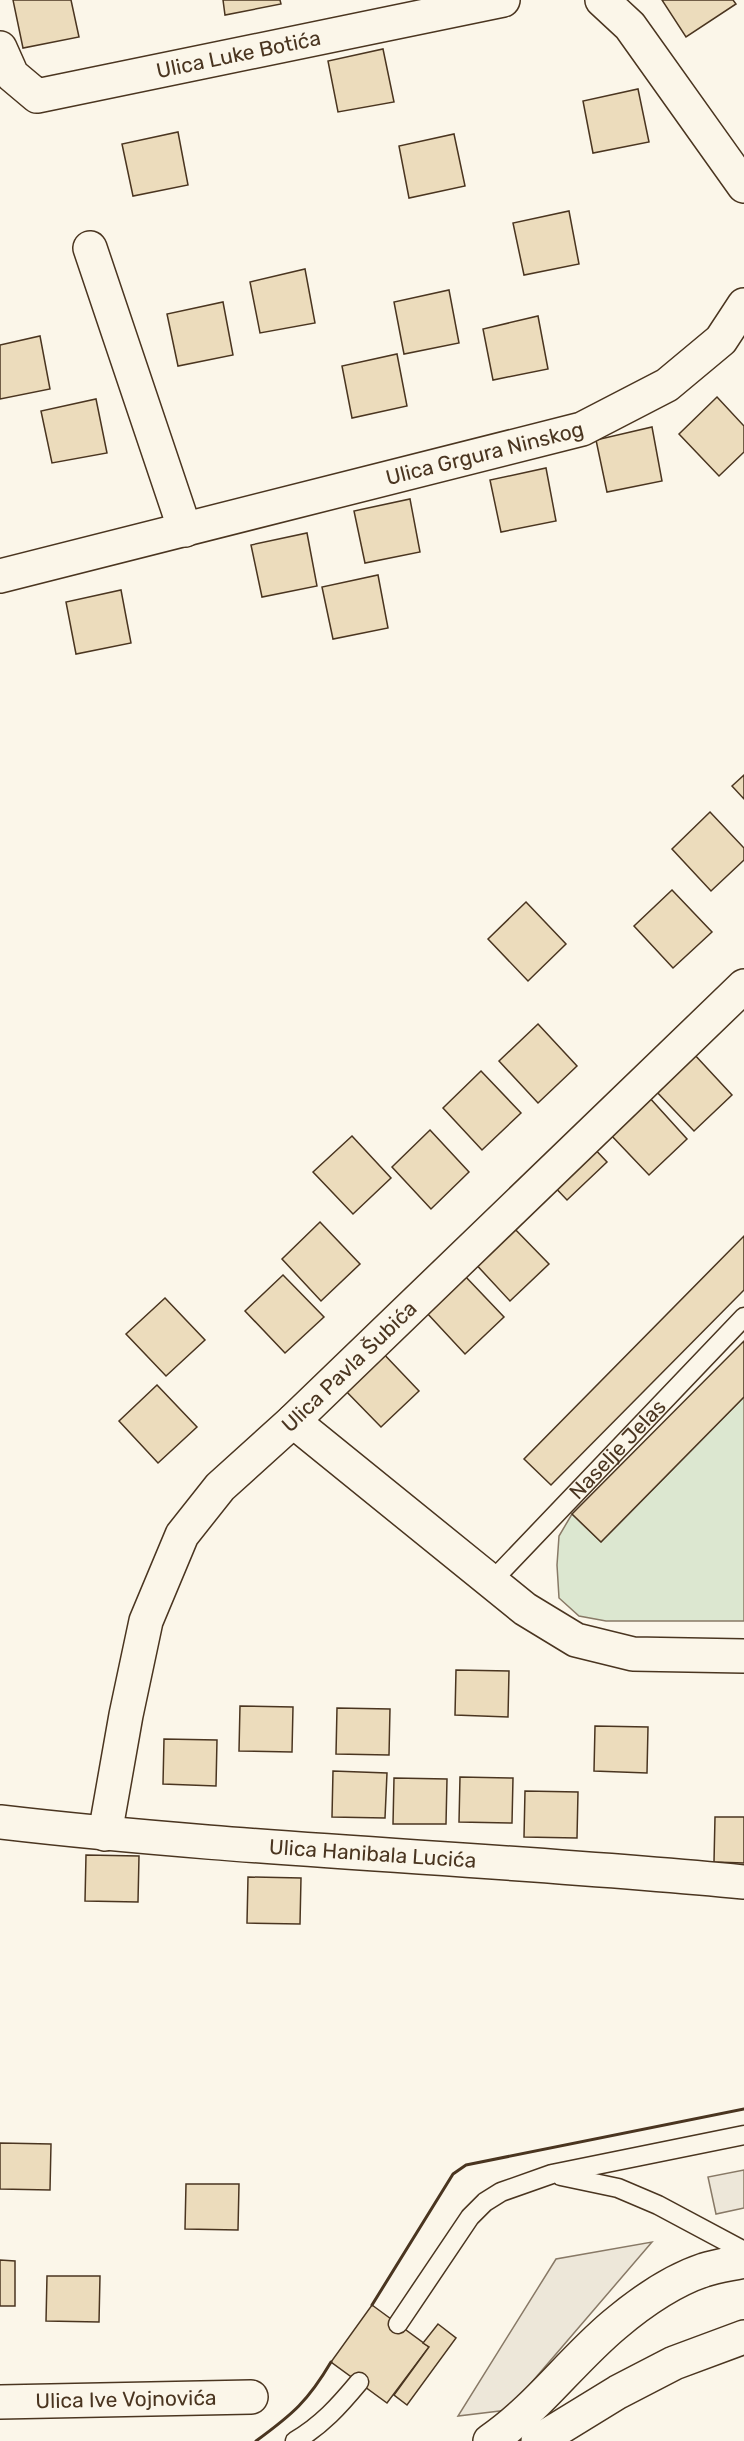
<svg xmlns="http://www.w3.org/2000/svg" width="744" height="2441" viewBox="0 0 744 2441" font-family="Rubik,sans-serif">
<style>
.green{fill:#dce7d0;stroke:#887966;stroke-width:1.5}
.parking{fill:#ede7d9;stroke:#887966;stroke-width:1.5}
.building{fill:#ecdcbc;stroke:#4a3520;stroke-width:1.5}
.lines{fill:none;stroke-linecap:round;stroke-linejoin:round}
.lane-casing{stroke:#4a3520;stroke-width:21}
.street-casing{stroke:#4a3520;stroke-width:36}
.primary-casing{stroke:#4a3520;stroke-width:36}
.lane{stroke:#fbf6e9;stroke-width:18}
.street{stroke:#fbf6e9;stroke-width:33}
.primary{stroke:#fbf6e9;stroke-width:33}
.wall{stroke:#4a3520;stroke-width:3}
.labels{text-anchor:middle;stroke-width:4.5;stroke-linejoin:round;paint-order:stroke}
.street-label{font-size:21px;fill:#4a3520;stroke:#fbf6e9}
</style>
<rect width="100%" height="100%" fill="#fbf6e9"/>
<path class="green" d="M744,1397V1621H606L579,1616L559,1598L557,1565L559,1536L572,1514L601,1542Z"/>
<g class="parking">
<path d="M744,2170V2208L716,2214L708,2177Z"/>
<path d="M652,2242L508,2410L458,2416L556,2259Z"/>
</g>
<g class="building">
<path d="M13,0H71L79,37L23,48Z"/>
<path d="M223,0H280L281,4L225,15Z"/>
<path d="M662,0H733L736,4L686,37Z"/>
<path d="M383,49L394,102L338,112L328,61Z"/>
<path d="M638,89L649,142L593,153L583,101Z"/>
<path d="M178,132L188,185L133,196L122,144Z"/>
<path d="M454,134L465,186L409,198L399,146Z"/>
<path d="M569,211L579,264L524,275L513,223Z"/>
<path d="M305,269L315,323L260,333L250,282Z"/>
<path d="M449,290L459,343L404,354L394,302Z"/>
<path d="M223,302L233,355L178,366L167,314Z"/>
<path d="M538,316L548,369L493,380L483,329Z"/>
<path d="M40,336L50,389L0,399V345Z"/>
<path d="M397,354L407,406L352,418L342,366Z"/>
<path d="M717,397L744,426V452L719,476L679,434Z"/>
<path d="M96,399L107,453L52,463L41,411Z"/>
<path d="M652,427L662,481L607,492L596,440Z"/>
<path d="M546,468L556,521L501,532L490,480Z"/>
<path d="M410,499L420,552L365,563L354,511Z"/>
<path d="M307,533L317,586L262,597L251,545Z"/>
<path d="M378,575L388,628L333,639L322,587Z"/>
<path d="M121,590L131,643L76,654L66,602Z"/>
<path d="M744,775V799L732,786Z"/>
<path d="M710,812L744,848V860L711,891L672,849Z"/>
<path d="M672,890L712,932L673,968L634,926Z"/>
<path d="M526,902L566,944L528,981L488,939Z"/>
<path d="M538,1024L577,1066L538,1103L499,1061Z"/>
<path d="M693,1053L732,1095L694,1131L654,1089Z"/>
<path d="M481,1071L521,1113L482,1150L443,1108Z"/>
<path d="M648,1096L687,1139L649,1175L609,1133Z"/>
<path d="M430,1130L469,1172L431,1209L392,1167Z"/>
<path d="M352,1136L391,1178L353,1214L313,1172Z"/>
<path d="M589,1143L607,1162L567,1200L549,1181Z"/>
<path d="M320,1222L360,1264L321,1301L282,1259Z"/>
<path d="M509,1223L549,1264L510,1301L471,1259Z"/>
<path d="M744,1236V1290L551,1485L524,1459Z"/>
<path d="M283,1275L324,1317L285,1353L245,1311Z"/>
<path d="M464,1275L504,1317L465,1354L426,1312Z"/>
<path d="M165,1298L205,1340L166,1376L126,1334Z"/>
<path d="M744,1341V1397L601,1542L572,1514Z"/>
<path d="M379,1349L419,1391L381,1427L341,1386Z"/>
<path d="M157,1385L197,1427L158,1463L119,1421Z"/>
<path d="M456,1670L509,1671L508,1717L455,1715Z"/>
<path d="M240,1706L293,1707L292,1752L239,1751Z"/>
<path d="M337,1708L390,1709L389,1755L336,1754Z"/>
<path d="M595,1726L648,1727L647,1773L594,1771Z"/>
<path d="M164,1739L217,1740L216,1786L163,1784Z"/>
<path d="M333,1771L387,1773L385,1818L332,1817Z"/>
<path d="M460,1777L513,1778L512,1823L459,1822Z"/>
<path d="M394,1778L447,1779L446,1824H393Z"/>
<path d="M525,1791L578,1792L577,1838L524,1837Z"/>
<path d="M715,1817H744V1863L714,1862Z"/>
<path d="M86,1855L139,1856L138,1902L85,1901Z"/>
<path d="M248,1877L301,1878L300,1924L247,1923Z"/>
<path d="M0,2143L51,2144L50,2190L0,2189Z"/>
<path d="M186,2184H239L238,2230L185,2229Z"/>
<path d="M0,2260L15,2261V2306H0Z"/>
<path d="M47,2276H100L99,2322L46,2321Z"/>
<path d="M372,2305L429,2347L387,2403L331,2362Z"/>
<path d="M438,2324L456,2338L407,2405L394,2395L429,2347L423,2343Z"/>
</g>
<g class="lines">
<g class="lane-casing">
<g id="lane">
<path id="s1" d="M492,1581L744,1317"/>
<path d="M561,2176L618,2188L658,2205L744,2251"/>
<path d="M398,2324L470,2217L485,2202L501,2192L552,2174L744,2135"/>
<path d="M295,2441C322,2425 339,2406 359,2382"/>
</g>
</g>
<g class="street-casing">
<g id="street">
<path d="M602,0L630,26L744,186"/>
<path id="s2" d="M0,48L12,75L37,96L503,0"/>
<path d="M90,248L185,530"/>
<path id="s3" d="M0,576L582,429L667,385L721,340L744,305"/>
<path d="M293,1421L525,1609L576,1640L633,1654L744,1656"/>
<path id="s4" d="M0,1822C247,1851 496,1858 744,1882"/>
<path id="s5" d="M105,1834L126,1715L146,1621L182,1535L220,1487L293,1421L744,986"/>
<path id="s6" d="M0,2402L251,2397"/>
</g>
</g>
<g class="primary-casing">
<g id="primary">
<path d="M490,2441C539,2407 570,2362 614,2325C640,2303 671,2281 704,2270C717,2266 731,2264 744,2261"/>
<path d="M538,2441L618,2392L674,2363L744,2337"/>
</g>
</g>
<use href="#lane" class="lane"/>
<use href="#street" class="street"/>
<use href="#primary" class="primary"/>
<g class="wall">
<path d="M372,2305L453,2174L466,2165L744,2109"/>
<path d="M256,2441C293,2414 308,2401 331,2362"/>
</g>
</g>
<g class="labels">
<g class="street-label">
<text dy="7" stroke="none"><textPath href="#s2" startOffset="268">Ulica Luke Botića</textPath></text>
<text dy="7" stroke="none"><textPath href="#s3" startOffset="500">Ulica Grgura Ninskog</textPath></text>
<text dy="7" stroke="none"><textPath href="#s5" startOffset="548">Ulica Pavla Šubića</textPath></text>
<text dy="7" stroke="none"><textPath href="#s1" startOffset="182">Naselje Jelas</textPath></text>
<text dy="7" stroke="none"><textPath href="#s4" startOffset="374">Ulica Hanibala Lucića</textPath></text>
<text dy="7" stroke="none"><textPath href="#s6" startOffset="126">Ulica Ive Vojnovića</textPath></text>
</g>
</g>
</svg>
